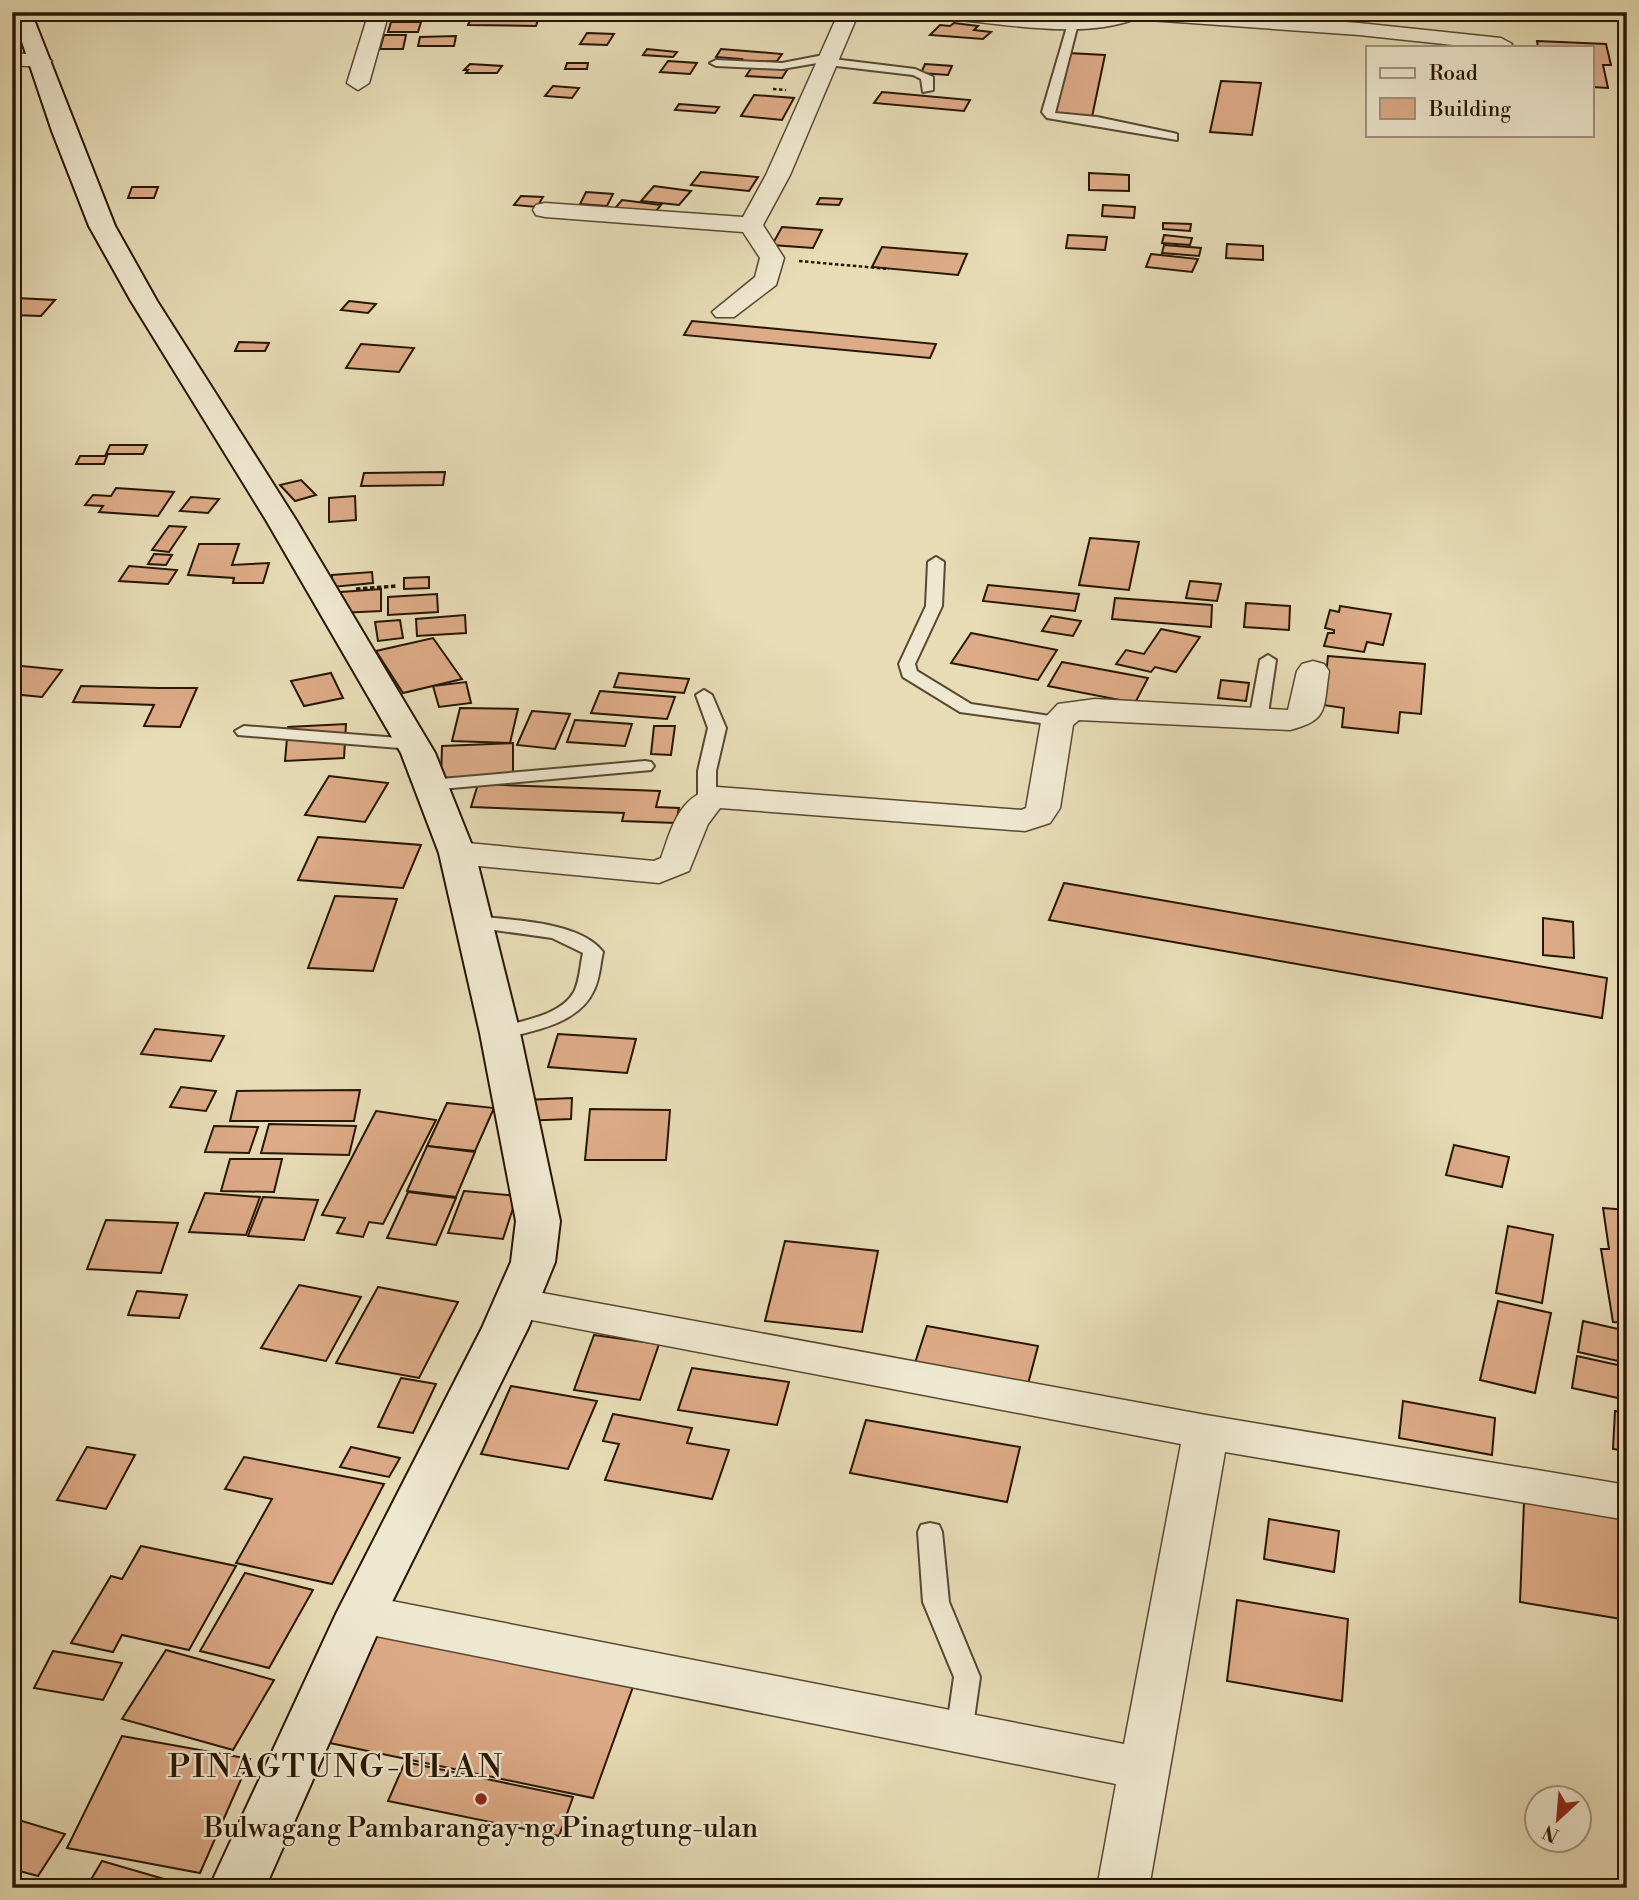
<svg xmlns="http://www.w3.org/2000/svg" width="1639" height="1900" viewBox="0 0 1639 1900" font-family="'Libre Bodoni',serif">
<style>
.building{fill:#ddab87;stroke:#271604;stroke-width:2}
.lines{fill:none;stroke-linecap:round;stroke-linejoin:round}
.lane-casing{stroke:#574830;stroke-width:4}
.street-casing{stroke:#574830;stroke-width:3}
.secondary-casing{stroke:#271604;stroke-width:4}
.path-far1{stroke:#271604;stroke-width:2.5;stroke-dasharray:3.5 2.5;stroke-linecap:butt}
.path{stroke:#271604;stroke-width:3.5;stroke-dasharray:4.5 2.5;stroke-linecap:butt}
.lane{fill:#efe8d0;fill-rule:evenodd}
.street{fill:#efe8d0;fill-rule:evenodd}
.secondary{fill:#efe8d0;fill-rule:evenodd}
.poi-dot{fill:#8f2418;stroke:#efe8d0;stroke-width:2.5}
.labels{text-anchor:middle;stroke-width:5;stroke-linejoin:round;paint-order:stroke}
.near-poi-label{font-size:28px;fill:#271604;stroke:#efe8d0}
.near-quarter-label{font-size:33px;letter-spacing:2px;fill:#271604;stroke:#efe8d0}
</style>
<rect width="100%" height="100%" fill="#e7dcb6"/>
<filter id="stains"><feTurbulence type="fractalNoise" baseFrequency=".00286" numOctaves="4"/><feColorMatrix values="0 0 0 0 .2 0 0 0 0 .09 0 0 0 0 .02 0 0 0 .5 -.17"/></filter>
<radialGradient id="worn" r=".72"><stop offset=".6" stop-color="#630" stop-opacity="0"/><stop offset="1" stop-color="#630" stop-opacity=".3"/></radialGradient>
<g class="building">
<path d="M469,12H519L540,14L536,26L468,25L472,16H467Z"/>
<path d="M587,12H623L620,18L585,16Z"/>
<path d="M391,22H421L418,32H388Z"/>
<path d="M954,23L978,26L974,30L991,32L983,39L930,35L940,25L950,26Z"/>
<path d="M587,33L614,34L607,45L580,44Z"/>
<path d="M384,35H406L403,49H380Z"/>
<path d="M456,36L454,46H418L420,37Z"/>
<path d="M1537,41L1606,44L1611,65H1603L1608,88L1592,87V47H1538Z"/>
<path d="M647,49L677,52L673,57L643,55Z"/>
<path d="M721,49L782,54L777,61L740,62L742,59L716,57Z"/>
<path d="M1068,53L1105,55L1092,117L1053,115Z"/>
<path d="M668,61L697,63L690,74L660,72Z"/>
<path d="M567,63H588L587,69H565Z"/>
<path d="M470,64L502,66L497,73H466L468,70H464Z"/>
<path d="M925,64L952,66L948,75L921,73Z"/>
<path d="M752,67L787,70L782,78L746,76Z"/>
<path d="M1221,81L1261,83L1252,135L1210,132Z"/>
<path d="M553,86L579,88L572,98L545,96Z"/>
<path d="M882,92L970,100L964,111L874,103Z"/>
<path d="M754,95L794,98L782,120L741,116Z"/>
<path d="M679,104L719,107L715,113L675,110Z"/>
<path d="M701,172L758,177L749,191L691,185Z"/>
<path d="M1089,173L1129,175V191L1089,190Z"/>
<path d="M654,186L691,191L679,205L641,201Z"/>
<path d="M132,187H158L154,198H128Z"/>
<path d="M586,192L613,194L607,206L580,204Z"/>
<path d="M521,196L543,197L537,207L514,205Z"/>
<path d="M820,198L842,199L839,205L817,204Z"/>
<path d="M622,200L661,205L652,216L612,212Z"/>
<path d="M1103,205L1135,207L1134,218L1102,216Z"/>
<path d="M1163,223L1191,224L1190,231L1163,229Z"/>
<path d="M782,227L822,230L813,248L772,245Z"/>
<path d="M1068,235L1107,237L1105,250L1066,248Z"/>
<path d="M1164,235L1192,238L1190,245L1162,243Z"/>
<path d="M1227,244L1263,246V260L1226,258Z"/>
<path d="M1164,245L1201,248L1199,256L1162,253Z"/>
<path d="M882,247L967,254L958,275L872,267Z"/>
<path d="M1151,254L1198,259L1192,272L1146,267Z"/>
<path d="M16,298L55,300L41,316L12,315V302Z"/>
<path d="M349,301L376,304L368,313L341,310Z"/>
<path d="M692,321L936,344L930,358L684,335Z"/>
<path d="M239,342L269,343L265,351H235Z"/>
<path d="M361,344L414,348L399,372L346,368Z"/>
<path d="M110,445H147L143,454H106Z"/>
<path d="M80,456H107L104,464H76Z"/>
<path d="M445,472L443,485L361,486L364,473Z"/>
<path d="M301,480L316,495L295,501L280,485Z"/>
<path d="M116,488L174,492L158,516L99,512L103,506L85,505L93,495L111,496Z"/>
<path d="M355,496L356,520L329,522V498Z"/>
<path d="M191,497L219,499L208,513L180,511Z"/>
<path d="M169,526L186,527L169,552L152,550Z"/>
<path d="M1090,538L1139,542L1129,590L1079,585Z"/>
<path d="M199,544H239L232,565L269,563L263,583H233L234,578L188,575Z"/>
<path d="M154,554L172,555L166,565L148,564Z"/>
<path d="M129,566L177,570L168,584L119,581Z"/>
<path d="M372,572L373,583L332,587V575Z"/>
<path d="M429,577V588L404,589V578Z"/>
<path d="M1190,581L1221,584L1217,601L1186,598Z"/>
<path d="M988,585L1079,594L1075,611L983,601Z"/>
<path d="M381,589V611L340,613L341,592Z"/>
<path d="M437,594L438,612L388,615V597Z"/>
<path d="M1115,598L1212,605L1211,627L1112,619Z"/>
<path d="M1246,603L1290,606L1289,630L1244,627Z"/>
<path d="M1340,606L1391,614L1383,645L1367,642L1364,652L1324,646L1328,633H1334V630L1325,628L1330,610L1339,612Z"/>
<path d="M465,615L466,633L417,636L416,619Z"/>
<path d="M1051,616L1081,621L1073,636L1042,631Z"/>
<path d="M400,620L403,638L378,641L375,622Z"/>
<path d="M1161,629L1200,637L1176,672L1155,667L1151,672L1116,664L1126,650L1144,654Z"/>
<path d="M971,633L1057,650L1038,680L951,663Z"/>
<path d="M433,638L462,679L403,693L376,651Z"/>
<path d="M1328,656L1425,664L1421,714L1400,712L1398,733L1342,727L1344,708L1323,705Z"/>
<path d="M1062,662L1148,678L1135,703L1048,686Z"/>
<path d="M12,665L62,670L42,697L12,694Z"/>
<path d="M331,673L343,698L304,706L291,681Z"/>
<path d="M619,673L689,679L684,693L614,687Z"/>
<path d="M1221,680L1249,683L1246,701L1218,698Z"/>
<path d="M466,682L471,703L439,707L433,686Z"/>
<path d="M81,686L158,688H197L180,727L144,726L154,705L73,702Z"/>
<path d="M600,691L675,697L667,719L591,713Z"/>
<path d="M460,708L518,709L510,743L452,741Z"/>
<path d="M532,711L570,714L555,749L517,745Z"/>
<path d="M575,720L632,724L625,746L567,742Z"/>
<path d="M346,724L344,758L285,761L288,727Z"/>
<path d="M654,726H675L671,755L651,754Z"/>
<path d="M513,743V775L441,778L442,746Z"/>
<path d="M329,776L388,783L365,822L305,815Z"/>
<path d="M478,784L660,791L656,807L679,808L676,823L622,821L624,813L471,807Z"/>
<path d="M318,837L421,845L403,888L298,880Z"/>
<path d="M1064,883L1607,978L1602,1018L1049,920Z"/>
<path d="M335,896L397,899L373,971L308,968Z"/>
<path d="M1543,918L1573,922L1574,958L1543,955Z"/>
<path d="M1622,951L1627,952V995L1620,994Z"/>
<path d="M155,1029L224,1036L211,1061L141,1054Z"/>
<path d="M558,1034L636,1039L627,1073L548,1067Z"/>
<path d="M181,1087L216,1091L206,1111L170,1107Z"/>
<path d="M360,1090L354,1121H230L237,1091Z"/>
<path d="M572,1098L571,1119L521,1121L523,1100Z"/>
<path d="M447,1103L494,1108L475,1151L427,1146Z"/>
<path d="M590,1109L670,1110L666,1160H585Z"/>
<path d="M376,1111L436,1120L383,1224L369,1222L363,1237L337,1233L345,1218L322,1215Z"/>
<path d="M269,1124L356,1126L349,1155L261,1153Z"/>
<path d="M214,1126L258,1127L249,1153L205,1152Z"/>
<path d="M1454,1145L1509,1157L1502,1187L1446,1175Z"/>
<path d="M427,1146L475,1152L456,1197L407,1191Z"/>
<path d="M230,1159H282L274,1192L221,1191Z"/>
<path d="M464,1191L517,1196L503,1239L448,1233Z"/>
<path d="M408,1192L456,1198L436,1245L387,1238Z"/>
<path d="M205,1193L260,1197L246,1235L189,1232Z"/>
<path d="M263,1197L318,1200L304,1240L248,1236Z"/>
<path d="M1603,1208L1627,1210V1323L1613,1322L1601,1249H1609Z"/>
<path d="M106,1220L178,1223L161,1273L87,1269Z"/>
<path d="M1508,1226L1553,1235L1542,1303L1496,1293Z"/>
<path d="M785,1241L878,1251L862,1332L765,1321Z"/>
<path d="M299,1285L361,1297L326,1361L261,1348Z"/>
<path d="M378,1287L458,1302L419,1378L336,1363Z"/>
<path d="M137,1291L187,1295L179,1318L128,1315Z"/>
<path d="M1498,1301L1551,1313L1535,1393L1480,1380Z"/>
<path d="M1583,1321L1627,1331V1363L1578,1352Z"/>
<path d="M927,1326L1038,1346L1028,1384L915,1363Z"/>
<path d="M594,1335L659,1344L640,1400L574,1390Z"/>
<path d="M1577,1356L1627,1367V1400L1572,1388Z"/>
<path d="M692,1368L789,1382L777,1425L678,1410Z"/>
<path d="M401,1378L436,1384L413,1433L378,1427Z"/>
<path d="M511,1386L597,1401L568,1469L481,1454Z"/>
<path d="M1403,1401L1495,1418L1492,1455L1399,1438Z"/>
<path d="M1615,1411L1627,1413V1451L1613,1449Z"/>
<path d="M613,1414L692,1428L687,1443L729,1450L712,1499L605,1480L619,1444L603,1441Z"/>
<path d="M866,1420L1020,1447L1007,1502L850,1473Z"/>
<path d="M87,1447L135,1455L106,1509L57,1500Z"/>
<path d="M351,1447L400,1458L389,1477L340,1467Z"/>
<path d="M244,1457L384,1484L332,1584L236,1563L272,1499L225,1489Z"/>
<path d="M1524,1502L1627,1519V1620L1520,1602Z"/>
<path d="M1269,1519L1339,1531L1334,1572L1264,1559Z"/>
<path d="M141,1546L236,1566L189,1650L122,1635L113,1652L71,1643L111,1576L122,1579Z"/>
<path d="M245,1573L313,1590L269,1668L200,1651Z"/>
<path d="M1237,1600L1348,1619L1342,1701L1227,1681Z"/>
<path d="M376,1633L634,1684L593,1798L325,1742Z"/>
<path d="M166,1650L274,1680L233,1750L122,1719Z"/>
<path d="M53,1651L122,1663L103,1700L34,1688Z"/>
<path d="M122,1736L250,1759L200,1873L67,1848Z"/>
<path d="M405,1762L573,1797L559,1836L388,1801Z"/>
<path d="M12,1818L65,1834L38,1876L12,1869Z"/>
<path d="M102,1861L195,1888H86Z"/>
</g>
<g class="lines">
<g class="lane-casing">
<g id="lane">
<path d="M1074,17L1079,20L1055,113L1097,117L1173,133L1177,134V140L1047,118L1042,112L1069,20Z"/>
<path d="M829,54L833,55V59L915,69L933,77V90L923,92L921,79L913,75L828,65L823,62L782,69L716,66L710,63L716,60L782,63Z"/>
<path d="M936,557L944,562L942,606L915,664L917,671L971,704L1057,717L1063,718L1066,722L1063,726L960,712L903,677L899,664L926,606L928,562Z"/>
<path d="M1268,655L1276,660L1267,720L1258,725L1249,720L1260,660Z"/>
<path d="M704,690L712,695L726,728L716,771V799L707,804L698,799V771L708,728L696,695Z"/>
<path d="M244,726L412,739L421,744L412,749L238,735L235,731Z"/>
<path d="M645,761L651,762L654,766L651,770L430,790L421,785L430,780Z"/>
<path d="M473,916C509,920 580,921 603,952C600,964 600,978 594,990C579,1024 533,1031 500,1039L493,1037L490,1033L493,1029C518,1021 560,1017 574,992C580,980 580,966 583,953L552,938L466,926L464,922L466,918Z"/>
<path d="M930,1523L939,1525L942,1532L949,1602L980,1677L972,1733L968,1741L959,1744L950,1741L946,1733L954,1677L923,1602L918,1532L921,1525Z"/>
</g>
</g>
<g class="street-casing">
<g id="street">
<path d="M369,12H389L369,83L358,90L347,83Z"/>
<path d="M839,12H859L790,175L763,225L784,258L776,285L734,317H716L712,312L755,277L760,258L743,232L545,217L536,215L533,210L536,205L545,203L743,217L766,175Z"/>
<path d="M932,12L1072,15L1211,12L1359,23L1501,38L1512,44L1509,47H1472L1359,35L1135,19C1082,40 998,23 942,18Z"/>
<path d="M12,53L41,55L52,61L41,67L12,65Z"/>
<path d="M1313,661L1324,664L1329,671C1323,708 1330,720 1290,730L1079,720L1073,725L1060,808L1050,823L1025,831L720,808L708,824L689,871L659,883L457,864L445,860L439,853L445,846L457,842L654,861L661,858C673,824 679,796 717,787L1021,810L1026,808L1041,722L1058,704L1095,699L1288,710L1297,671L1302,664Z"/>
<path d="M515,1288L1206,1415L1627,1485V1520L1225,1452L1149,1888H1097L1116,1784L361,1633L344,1627L337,1614L344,1601L361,1595L1124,1744L1181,1444L500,1314L494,1303L500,1292Z"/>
</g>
</g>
<g class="secondary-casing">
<path id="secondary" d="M12,12H31L115,226L157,301L296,520L435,753L475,853L520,1033L560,1221L555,1262L528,1328L386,1614L265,1888H209L336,1614L482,1328L511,1262L516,1221L480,1033L439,853L401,753L266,520L131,301L89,226L52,131Z"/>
</g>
<g class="path-far1">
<path d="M773,89L786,90"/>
<path d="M799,261L889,269"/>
</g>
<path class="path" d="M356,589L397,586"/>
<use href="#lane" class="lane"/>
<use href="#street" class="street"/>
<use href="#secondary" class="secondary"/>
</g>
<circle class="poi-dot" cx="481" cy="1799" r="7"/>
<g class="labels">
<g class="near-poi-label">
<text x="481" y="1837">Bulwagang Pambarangay ng Pinagtung-ulan</text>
</g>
<g class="near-quarter-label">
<text x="336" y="1777">PINAGTUNG-ULAN</text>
</g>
</g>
<rect width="1639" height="1900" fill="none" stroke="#e7dcb6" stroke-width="42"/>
<rect x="14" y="14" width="1611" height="1872" fill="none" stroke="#271604" stroke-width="3.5"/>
<rect x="21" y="21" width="1597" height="1858" fill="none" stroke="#271604" stroke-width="2"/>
<rect x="1366" y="46" width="228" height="91" fill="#efe8d0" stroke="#9f947e" stroke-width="2"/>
<rect x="1380" y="68" width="35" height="10" fill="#efe8d0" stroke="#9f947e" stroke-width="2"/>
<text x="1429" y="80" font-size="21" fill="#271604">Road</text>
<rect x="1380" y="98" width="35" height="21" fill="#ddab87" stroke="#9f947e" stroke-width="2"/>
<text x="1429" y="116" font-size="21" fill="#271604">Building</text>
<g transform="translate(1558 1819) rotate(206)"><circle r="33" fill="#efe8d0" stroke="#9f947e" stroke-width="2"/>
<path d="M0-5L12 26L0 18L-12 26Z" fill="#8f2418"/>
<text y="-10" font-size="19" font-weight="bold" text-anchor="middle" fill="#271604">N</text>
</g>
<rect width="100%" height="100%" filter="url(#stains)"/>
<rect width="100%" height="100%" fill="url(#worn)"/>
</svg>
